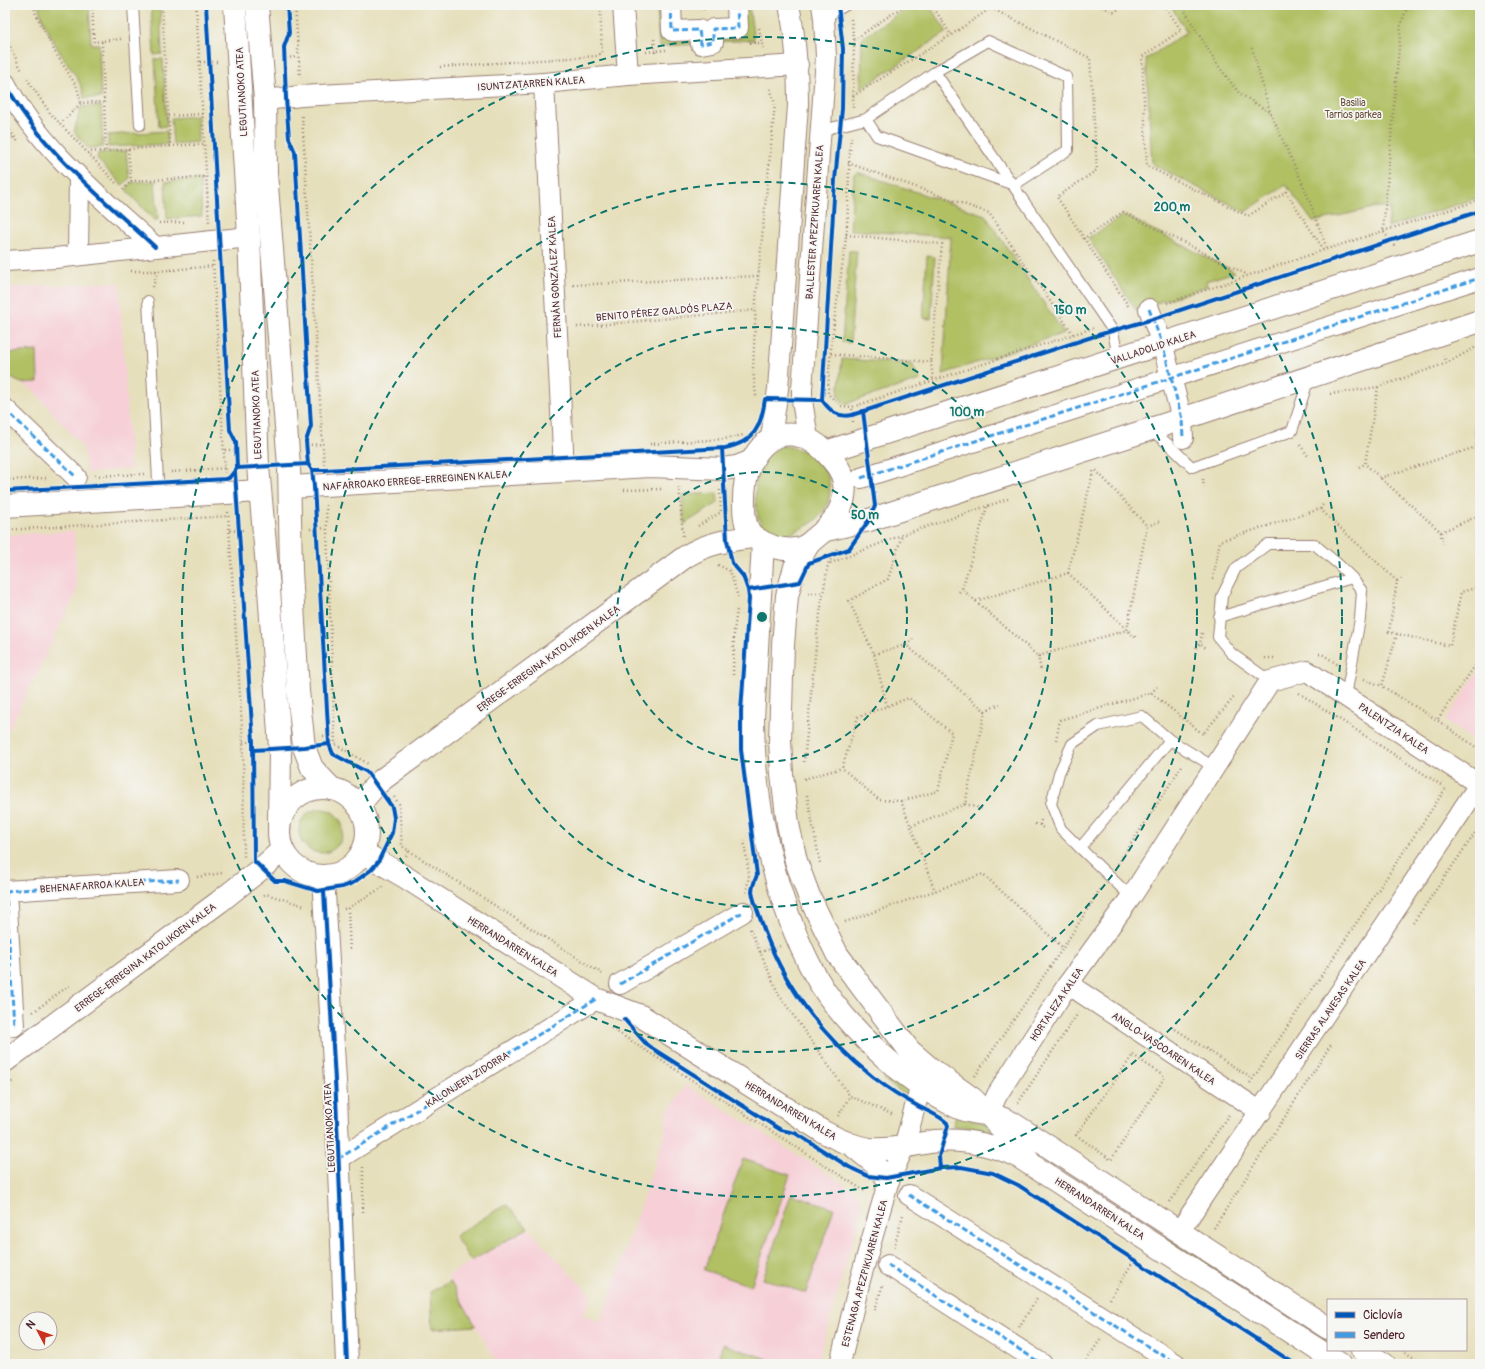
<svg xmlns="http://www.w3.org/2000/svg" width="1485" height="1369" viewBox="0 0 1485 1369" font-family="Pangolin,sans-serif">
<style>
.built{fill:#f6cfd7}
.green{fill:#b0c063;stroke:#7d7047}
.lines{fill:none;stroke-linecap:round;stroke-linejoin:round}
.lane-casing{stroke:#987f73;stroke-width:12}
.street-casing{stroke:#987f73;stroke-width:22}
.secondary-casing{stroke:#987f73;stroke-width:24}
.primary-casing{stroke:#987f73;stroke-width:24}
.path{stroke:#987f73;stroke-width:2.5;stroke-dasharray:1 3;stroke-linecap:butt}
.lane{stroke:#fff;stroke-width:10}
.street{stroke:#fff;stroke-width:20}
.secondary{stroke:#fff;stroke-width:22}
.primary{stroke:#fff;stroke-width:22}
.quiet{stroke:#409be1;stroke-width:3;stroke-dasharray:6 3;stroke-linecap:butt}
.cycleway-casing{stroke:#f6f6f2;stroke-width:6}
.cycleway{stroke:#0057b8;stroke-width:4}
.ring{fill:none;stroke:#0f766e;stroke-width:2;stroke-dasharray:7 5}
.labels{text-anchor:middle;stroke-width:3.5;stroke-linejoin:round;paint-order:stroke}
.street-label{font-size:10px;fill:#4a1f2b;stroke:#f6f6f2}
.park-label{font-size:10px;fill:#694f3c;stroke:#f6f6f2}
.centre{fill:#0f766e;stroke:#f6f6f2;stroke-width:2}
.ring-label{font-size:12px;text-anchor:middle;font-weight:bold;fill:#0f766e;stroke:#f6f6f2;stroke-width:3.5;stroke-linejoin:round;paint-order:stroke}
</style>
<rect width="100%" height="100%" fill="#f6f6f2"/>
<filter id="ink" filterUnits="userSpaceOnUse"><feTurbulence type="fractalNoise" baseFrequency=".025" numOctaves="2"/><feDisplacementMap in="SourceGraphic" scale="8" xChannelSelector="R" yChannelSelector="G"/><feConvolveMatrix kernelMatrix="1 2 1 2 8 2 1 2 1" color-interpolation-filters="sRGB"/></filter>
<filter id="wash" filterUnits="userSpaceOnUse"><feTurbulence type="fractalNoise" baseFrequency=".012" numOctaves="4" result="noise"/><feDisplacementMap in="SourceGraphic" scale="16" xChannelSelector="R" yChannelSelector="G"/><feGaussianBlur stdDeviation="0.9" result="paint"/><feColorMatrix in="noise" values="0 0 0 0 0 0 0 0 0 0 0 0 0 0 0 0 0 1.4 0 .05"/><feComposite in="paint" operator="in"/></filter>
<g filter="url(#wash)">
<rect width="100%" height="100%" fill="#e6dfbb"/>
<g class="built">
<path d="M119,282L131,469L87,473L83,447L32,389L5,375V288Z"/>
<path d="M74,531L77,591L5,738V535Z"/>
<path d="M1480,669V745L1445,721Z"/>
<path d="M686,1085L856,1192L862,1207L817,1364H498L447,1276L528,1228L592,1297L583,1315L601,1322L666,1130L667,1114Z"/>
</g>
<g class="green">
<path d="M38,5H89L91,44H99L101,98H84C82,80 69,68 61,54C52,39 43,22 38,5Z"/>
<path d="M151,5H160L162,54L154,55Z"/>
<path d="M657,5H671L672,31L701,44L659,46Z"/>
<path d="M737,5H749L754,40L713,42Z"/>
<path d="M911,5H929L947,32L861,89L862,38Z"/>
<path d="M1170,5H1480V197L1388,227L1390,207H1377L1313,222L1286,185L1245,212L1152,164L1146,59L1187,32Z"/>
<path d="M155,59H163L167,126L159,127Z"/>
<path d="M101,106L103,147L88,148L74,132L81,107Z"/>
<path d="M197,116L198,142L173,144L171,118Z"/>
<path d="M167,131L168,144L108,147V135Z"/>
<path d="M126,151L129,179L124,184L122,185L97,159L98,153Z"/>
<path d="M857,172L985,215L1064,333L943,374L951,237L850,230L854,175Z"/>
<path d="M200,179L202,216L167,219L165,182Z"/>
<path d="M155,181L158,220H154L127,191V188L132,182Z"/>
<path d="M1124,215L1235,272L1206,281L1207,286L1136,310L1088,238Z"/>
<path d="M849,251H857L850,343L842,342Z"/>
<path d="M927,256L935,257L931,319L923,318Z"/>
<path d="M37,351L38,382L21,383L9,377L8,353Z"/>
<path d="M842,359L912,364L920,380L845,404L838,396Z"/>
<path d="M781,446C810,448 835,467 829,499C826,512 816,522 804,527C795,531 785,538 775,536C750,530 752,476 764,460C769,453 774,450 781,446Z"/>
<path d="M717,493L718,503L684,524L682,495Z"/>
<circle cx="321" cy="831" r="22"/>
<path d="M889,1072L914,1090L911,1099L884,1080Z"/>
<path d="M956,1115L986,1124L994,1133L978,1128L953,1126Z"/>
<path d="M743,1159L790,1175L751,1286L704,1270Z"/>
<path d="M791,1194L834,1208L806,1293L763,1279Z"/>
<path d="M506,1204L528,1228L471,1261L455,1236Z"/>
<path d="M1172,1236L1328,1337V1345L1169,1242Z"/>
<path d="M450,1281L476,1326L432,1329L430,1292Z"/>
<path d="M723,1344L773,1361L772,1364H716Z"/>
</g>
</g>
<g filter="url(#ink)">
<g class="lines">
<g class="lane-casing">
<g id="lane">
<path d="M133,5L140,125"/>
<path d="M824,18L846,5"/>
<path d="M935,72L1113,331L1118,358"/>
<path d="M821,129L831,128L866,119L935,72L988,41L1067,77L1068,150L1014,185L877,136L866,119"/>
<path d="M148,301L159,498"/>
<path d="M1150,429L1168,444L1192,467L1292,431L1309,378"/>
<path d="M1219,617L1352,578"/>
<path d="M1270,681L1231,653L1218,637L1222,596L1236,568L1268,544H1314L1338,564L1352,578L1362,591L1360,619L1346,696"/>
<path d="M1170,740L1080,848L1061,829L1051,804L1059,773L1072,744L1098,726L1142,716L1170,740L1214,767"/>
<path d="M1080,848L1131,897"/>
</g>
</g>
<g class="street-casing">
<g id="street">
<path d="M623,5L628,75"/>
<path d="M671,5L672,31L699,30L701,44L713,42V29L738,28L737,5"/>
<path d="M5,83C40,149 101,197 155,247"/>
<path d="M544,83L563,449V470"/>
<path d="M265,100L301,96L544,83L628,75L798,65"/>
<path d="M78,255L79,177"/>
<path d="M5,261L55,258L249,237"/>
<path d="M1149,309L1162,343L1182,419L1183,438"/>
<path d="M5,409L76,477"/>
<path d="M771,438L778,389L798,105C798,71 796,38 789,5"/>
<path d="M808,439L802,400V389L826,57L824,18L822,5"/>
<path d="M861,478L1480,278"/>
<path d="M5,891L179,880"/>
<path d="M6,891L14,1026"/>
<path d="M620,984L743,912"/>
<path d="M1068,984L1261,1112"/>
<path d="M988,1115L997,1095L1068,984L1131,897L1270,681L1307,671L1480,785"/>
<path d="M849,1144L881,1170L888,1183"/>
<path d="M338,1159L596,999"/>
<path d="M909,1195L1176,1364"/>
<path d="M1179,1232L1479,785"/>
<path d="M888,1265L1042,1364"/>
<path d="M840,1364L860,1280L888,1183L904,1147L921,1085L923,1070"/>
</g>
</g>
<g class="secondary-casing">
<g id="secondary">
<path d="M780,435C784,435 790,434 795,435C807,437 820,445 828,455C835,463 843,472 844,483C848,506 831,526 814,539C809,544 803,548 796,549C783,551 767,546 756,538C746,532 744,516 744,505C743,479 751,445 780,435Z"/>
<path d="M826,452L1480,241"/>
<path d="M291,487L650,466L723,469L737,467L752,461"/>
<path d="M5,506L260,491"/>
<path d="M826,530L869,520L1182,419L1480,321"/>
<path d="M763,543L753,719C753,802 775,901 815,975C843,1025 905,1082 957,1107C969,1113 983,1113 995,1116C1001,1118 1007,1120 1012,1123L1328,1328"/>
<path d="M808,545L795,567L787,596L783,645L780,741L782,774L788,824L796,861L809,896L837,954L909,1050L931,1069L973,1099L1011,1138L1032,1165"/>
<path d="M358,806L376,785L383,779L685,557C707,543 728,540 753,537"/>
<path d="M323,876L336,1098L347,1364"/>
<path d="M1362,1350L1384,1364"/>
</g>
</g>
<g class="primary-casing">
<g id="primary">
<path d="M235,5L249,237L258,466L269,589L280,748L279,825"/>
<path d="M257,5L265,100L266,173L289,465L291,571L298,691L304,747L312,768L332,789"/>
<circle cx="323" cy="832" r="44"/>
<path d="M362,852L405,877L596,999L641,1016L822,1131C837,1139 853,1147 870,1149C893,1151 914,1144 936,1141C965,1139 994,1145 1019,1157L1340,1364"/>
<path d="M5,1061L219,902L262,868L282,850"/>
</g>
</g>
<g class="path">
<path d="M34,5L36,15L55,52L77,87L81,103"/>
<path d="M92,5L94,42L102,41"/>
<path d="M196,5L209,222"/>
<path d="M295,5L300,77"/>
<path d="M703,5L704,11"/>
<path d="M932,5L951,35"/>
<path d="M1099,5L1114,12L1125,5"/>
<path d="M1164,5L1181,30L1142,57L1147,166L1248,216L1286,192L1324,250"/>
<path d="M1181,5L1217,64L1239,93L1269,112"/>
<path d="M851,19L854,40L853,108"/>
<path d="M759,28L763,48"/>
<path d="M5,36L22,71"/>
<path d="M121,39L102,41L106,151L170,146L162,5"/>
<path d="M854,40L905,5"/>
<path d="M750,43H762"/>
<path d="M1252,48L1270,112L1305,189L1327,249"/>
<path d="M646,52L655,51L654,39"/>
<path d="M655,53V51L666,50"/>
<path d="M282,58L298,57"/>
<path d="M200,62H219"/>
<path d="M440,67L597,56L602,53L600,5"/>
<path d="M27,79L50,113L116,183"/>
<path d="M853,96L951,35L991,8L1090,58L1097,170L1057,197L1129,307"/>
<path d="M169,116L203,114"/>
<path d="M302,116L324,464"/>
<path d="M5,124L19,143"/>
<path d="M60,124L81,103L104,102"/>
<path d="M851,137C848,170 849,204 846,237C840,289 829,341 828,394L841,406L852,407"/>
<path d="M5,141L14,137"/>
<path d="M170,146L205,144"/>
<path d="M128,149L131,181"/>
<path d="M87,152L106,151"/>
<path d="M848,163L989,213L1073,334"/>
<path d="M123,190L131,181L206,177"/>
<path d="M159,223L186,222"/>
<path d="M846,235L942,244L931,362"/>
<path d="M1083,239L1123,212L1248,275"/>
<path d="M1394,246L1383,231L1401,24L1408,5"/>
<path d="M213,261L225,473"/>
<path d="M131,271H158L214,266"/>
<path d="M573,285L758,276"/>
<path d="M153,287L158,269"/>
<path d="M1167,303L1324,250L1480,200"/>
<path d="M577,327L756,310"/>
<path d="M831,354L931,362L933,380"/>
<path d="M1443,355L1447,363"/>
<path d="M1378,387L1365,464L1441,532L1480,515"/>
<path d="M1330,394L1378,387L1447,363L1480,345"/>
<path d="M756,396L753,370L756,300L775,104L770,87"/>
<path d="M853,422L852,407L1093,328"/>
<path d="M650,444L724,439L744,435"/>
<path d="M307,445L323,444"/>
<path d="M1300,445L1308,456"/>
<path d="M225,450H236"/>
<path d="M1359,467L1365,464"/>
<path d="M171,472L225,468"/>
<path d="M95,476L144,474"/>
<path d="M1380,478L1476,447L1480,394"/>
<path d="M1203,479L1204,490"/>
<path d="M5,480L48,478"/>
<path d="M679,487L683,536"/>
<path d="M624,490L661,489"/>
<path d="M326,505L335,744L370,765"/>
<path d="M987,507L962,589L1038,656L1127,630L1147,526L1095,469"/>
<path d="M1320,509L1324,503"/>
<path d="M228,512L243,742L244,857"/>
<path d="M698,526L721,512L720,490"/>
<path d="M1147,526L1161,521"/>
<path d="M310,529L326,528"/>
<path d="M5,530L228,516"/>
<path d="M230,531L243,530"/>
<path d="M1441,532L1442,544"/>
<path d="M837,549L828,564L902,535L1008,499"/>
<path d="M718,565L730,571L738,597"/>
<path d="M1068,573L1136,638"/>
<path d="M1213,579L1220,541L1320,509L1397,581L1389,632L1450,646L1461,592L1480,587"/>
<path d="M1397,581L1404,577"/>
<path d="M959,592L962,589"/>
<path d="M808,593H823"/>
<path d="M976,601L1068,573L1094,469"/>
<path d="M1202,633L1200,643L1207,649"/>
<path d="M1397,634L1382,686L1437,720"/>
<path d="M906,645L913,639"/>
<path d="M1196,648L1200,643"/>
<path d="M874,654L906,645L985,711L965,804L911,826"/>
<path d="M1319,654H1322L1337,664"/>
<path d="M1038,656L1041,670"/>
<path d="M1265,658H1276"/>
<path d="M1480,659L1437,720L1480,750"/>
<path d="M733,675L734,631L737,610"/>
<path d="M1364,679L1382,686"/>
<path d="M1151,693L1157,687"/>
<path d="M1299,693L1441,785"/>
<path d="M887,706L874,654L849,601L888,579L902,535"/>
<path d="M985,711L1000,704"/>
<path d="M323,736L335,735"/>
<path d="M1056,740L1060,720L1151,693L1203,734L1235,696"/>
<path d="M243,742L259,741"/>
<path d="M804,762L818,626L828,564"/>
<path d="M804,779L842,768"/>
<path d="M807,795L820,863"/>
<path d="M394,797L399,804L402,846L409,851L406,856"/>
<path d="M901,801L879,800L842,768L858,717L909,698L952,733L938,791L901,801L935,891"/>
<path d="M965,804L983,809"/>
<path d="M1041,820L1040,825L1044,829"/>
<path d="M1035,824L1040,825"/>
<path d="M744,840L749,875L746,894"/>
<path d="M409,851L603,974"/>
<path d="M1118,864L1183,764"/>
<path d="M197,877L222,873"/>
<path d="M264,895L266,894L305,906"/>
<path d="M348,908L350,952"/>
<path d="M344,909L348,908L383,887"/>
<path d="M845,922L983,874L1063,948"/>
<path d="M1413,923L1480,826"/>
<path d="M750,929L779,995L850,1096L894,1115"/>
<path d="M760,952L780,946"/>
<path d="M33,1012L71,984"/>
<path d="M1172,1027L1253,1079"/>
<path d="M611,1028L866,1192"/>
<path d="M1133,1055L1165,1077L1111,1160L1076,1135Z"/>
<path d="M975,1076L1063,948L1101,888"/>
<path d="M1250,1083L1446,788L1447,789"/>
<path d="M5,1087L13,1081"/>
<path d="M1018,1103L1078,1013"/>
<path d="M838,1116L850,1096"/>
<path d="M363,1167V1214"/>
<path d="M1170,1202L1230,1113"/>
<path d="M1214,1228L1332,1043"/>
<path d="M894,1247L903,1215"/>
<path d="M1110,1299L1136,1257"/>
<path d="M875,1310L883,1284"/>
<path d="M1019,1327L1037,1299"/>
<path d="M1402,1350L1423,1364"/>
<path d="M1084,1364L1100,1340"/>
</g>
<use href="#lane" class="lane"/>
<use href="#street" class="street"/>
<use href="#secondary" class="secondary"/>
<use href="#primary" class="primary"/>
<g class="quiet">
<path d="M671,5L672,31L699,30L701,44L713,42V29L738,28L737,5"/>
<path d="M1149,309L1162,343L1182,419L1183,438"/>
<path d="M5,409L76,477"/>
<path d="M861,478L1480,278"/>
<path d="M5,891L179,880"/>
<path d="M6,891L14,1026"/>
<path d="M620,984L743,912"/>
<path d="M338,1159L596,999"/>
<path d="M909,1195L1176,1364"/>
<path d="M888,1265L1042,1364"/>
</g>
<g class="cycleway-casing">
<g id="cycleway">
<path d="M206,5L230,430L236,442L237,468"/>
<path d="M287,5L289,33L284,47L286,98L289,138L295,152L311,426L306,441L308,464"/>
<path d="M838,5L843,49L842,109L835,180L822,400C830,411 838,418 852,415L1098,335L1153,319L1480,211"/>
<path d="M5,83C40,149 101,197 155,247"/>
<path d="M722,448L727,540L732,563L743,576L748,590L749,598L741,711V750L757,875C755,880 752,887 752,892C754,902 758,912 761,921C781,982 822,1037 873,1077C886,1087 901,1097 916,1105C926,1111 939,1115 947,1123L948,1126L939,1156L940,1168"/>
<path d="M235,472L253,741L254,861L275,881H285L318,891L342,887L353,883L371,870L378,862L392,833L394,818L392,807L367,772L333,754L329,744L314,486L312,470"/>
<path d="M5,491L226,479L229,478L237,468L308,464L312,470H325L725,448C754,442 761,428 765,399L822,400"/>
<path d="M748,590L800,582L809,563L849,549L869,520L875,506L863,411"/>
<path d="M253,750L304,747L329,744"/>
<path d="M324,891L336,1098L347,1364"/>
<path d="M624,1019L647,1045L781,1130L795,1133L849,1167L868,1176L886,1178L940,1168L961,1167L993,1173L1018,1185L1295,1364"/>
</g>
</g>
<use href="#cycleway" class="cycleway"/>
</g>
</g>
<g class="ring">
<circle cx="762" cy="617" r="145"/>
<circle cx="762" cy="617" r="290"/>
<circle cx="762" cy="617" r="435"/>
<circle cx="762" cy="617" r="580"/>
</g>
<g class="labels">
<g class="street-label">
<text transform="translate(531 83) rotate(-4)" y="4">ISUNTZATARREN KALEA</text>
<text transform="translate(241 92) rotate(-93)" y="4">LEGUTIANOKO ATEA</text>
<text transform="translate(814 222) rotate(-86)" y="4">BALLESTER APEZPIKUAREN KALEA</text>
<text transform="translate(554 277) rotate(-93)" y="4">FERNÁN GONZÁLEZ KALEA</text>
<text transform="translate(664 311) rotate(-5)" y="4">BENITO PÉREZ GALDÓS PLAZA</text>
<text transform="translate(1153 347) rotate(-18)" y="4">VALLADOLID KALEA</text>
<text transform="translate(256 415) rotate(-92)" y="4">LEGUTIANOKO ATEA</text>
<text transform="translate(415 480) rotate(-4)" y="4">NAFARROAKO ERREGE-ERREGINEN KALEA</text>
<text transform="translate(548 658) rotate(-36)" y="4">ERREGE-ERREGINA KATOLIKOEN KALEA</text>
<text transform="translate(1394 728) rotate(34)" y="4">PALENTZIA KALEA</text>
<text transform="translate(92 885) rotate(-4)" y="4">BEHENAFARROA KALEA</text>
<text transform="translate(513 946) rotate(32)" y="4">HERRANDARREN KALEA</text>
<text transform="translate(145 957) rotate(-37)" y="4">ERREGE-ERREGINA KATOLIKOEN KALEA</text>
<text transform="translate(1056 1004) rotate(-56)" y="4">HORTALEZA KALEA</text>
<text transform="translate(1330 1009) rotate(-56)" y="4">SIERRAS ALAVESAS KALEA</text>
<text transform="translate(1164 1048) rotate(34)" y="4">ANGLO-VASCOAREN KALEA</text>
<text transform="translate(467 1079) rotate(-32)" y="4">KALONJEEN ZIDORRA</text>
<text transform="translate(791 1110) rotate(31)" y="4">HERRANDARREN KALEA</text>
<text transform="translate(329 1128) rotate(-93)" y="4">LEGUTIANOKO ATEA</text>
<text transform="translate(1100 1208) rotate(33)" y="4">HERRANDARREN KALEA</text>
<text transform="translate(864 1273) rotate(-75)" y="4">ESTENAGA APEZPIKUAREN KALEA</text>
</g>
<g class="park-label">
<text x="1353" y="106">Basilia<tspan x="1353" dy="12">Tarrios parkea</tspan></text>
</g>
</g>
<circle cx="762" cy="617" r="6" class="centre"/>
<g class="ring-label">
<text x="1172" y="211">200 m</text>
<text x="1070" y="314">150 m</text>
<text x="967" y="416">100 m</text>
<text x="865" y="519">50 m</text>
</g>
<rect width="1485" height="1369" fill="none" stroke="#f6f6f2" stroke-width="20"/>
<rect x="1327" y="1299" width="140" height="52" fill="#f6f6f2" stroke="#b1a0a2"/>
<rect x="1335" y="1312" width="20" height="6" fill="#0057b8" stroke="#b1a0a2"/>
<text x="1363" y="1319" font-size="12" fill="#4a1f2b">Ciclovía</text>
<rect x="1335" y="1332" width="20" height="6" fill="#409be1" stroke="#b1a0a2"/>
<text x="1363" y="1339" font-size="12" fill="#4a1f2b">Sendero</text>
<g transform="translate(38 1331) rotate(311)"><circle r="19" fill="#f6f6f2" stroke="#b1a0a2"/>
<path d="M0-3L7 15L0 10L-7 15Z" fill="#c8321e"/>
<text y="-6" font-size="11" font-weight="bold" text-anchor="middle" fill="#4a1f2b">N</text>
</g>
</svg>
